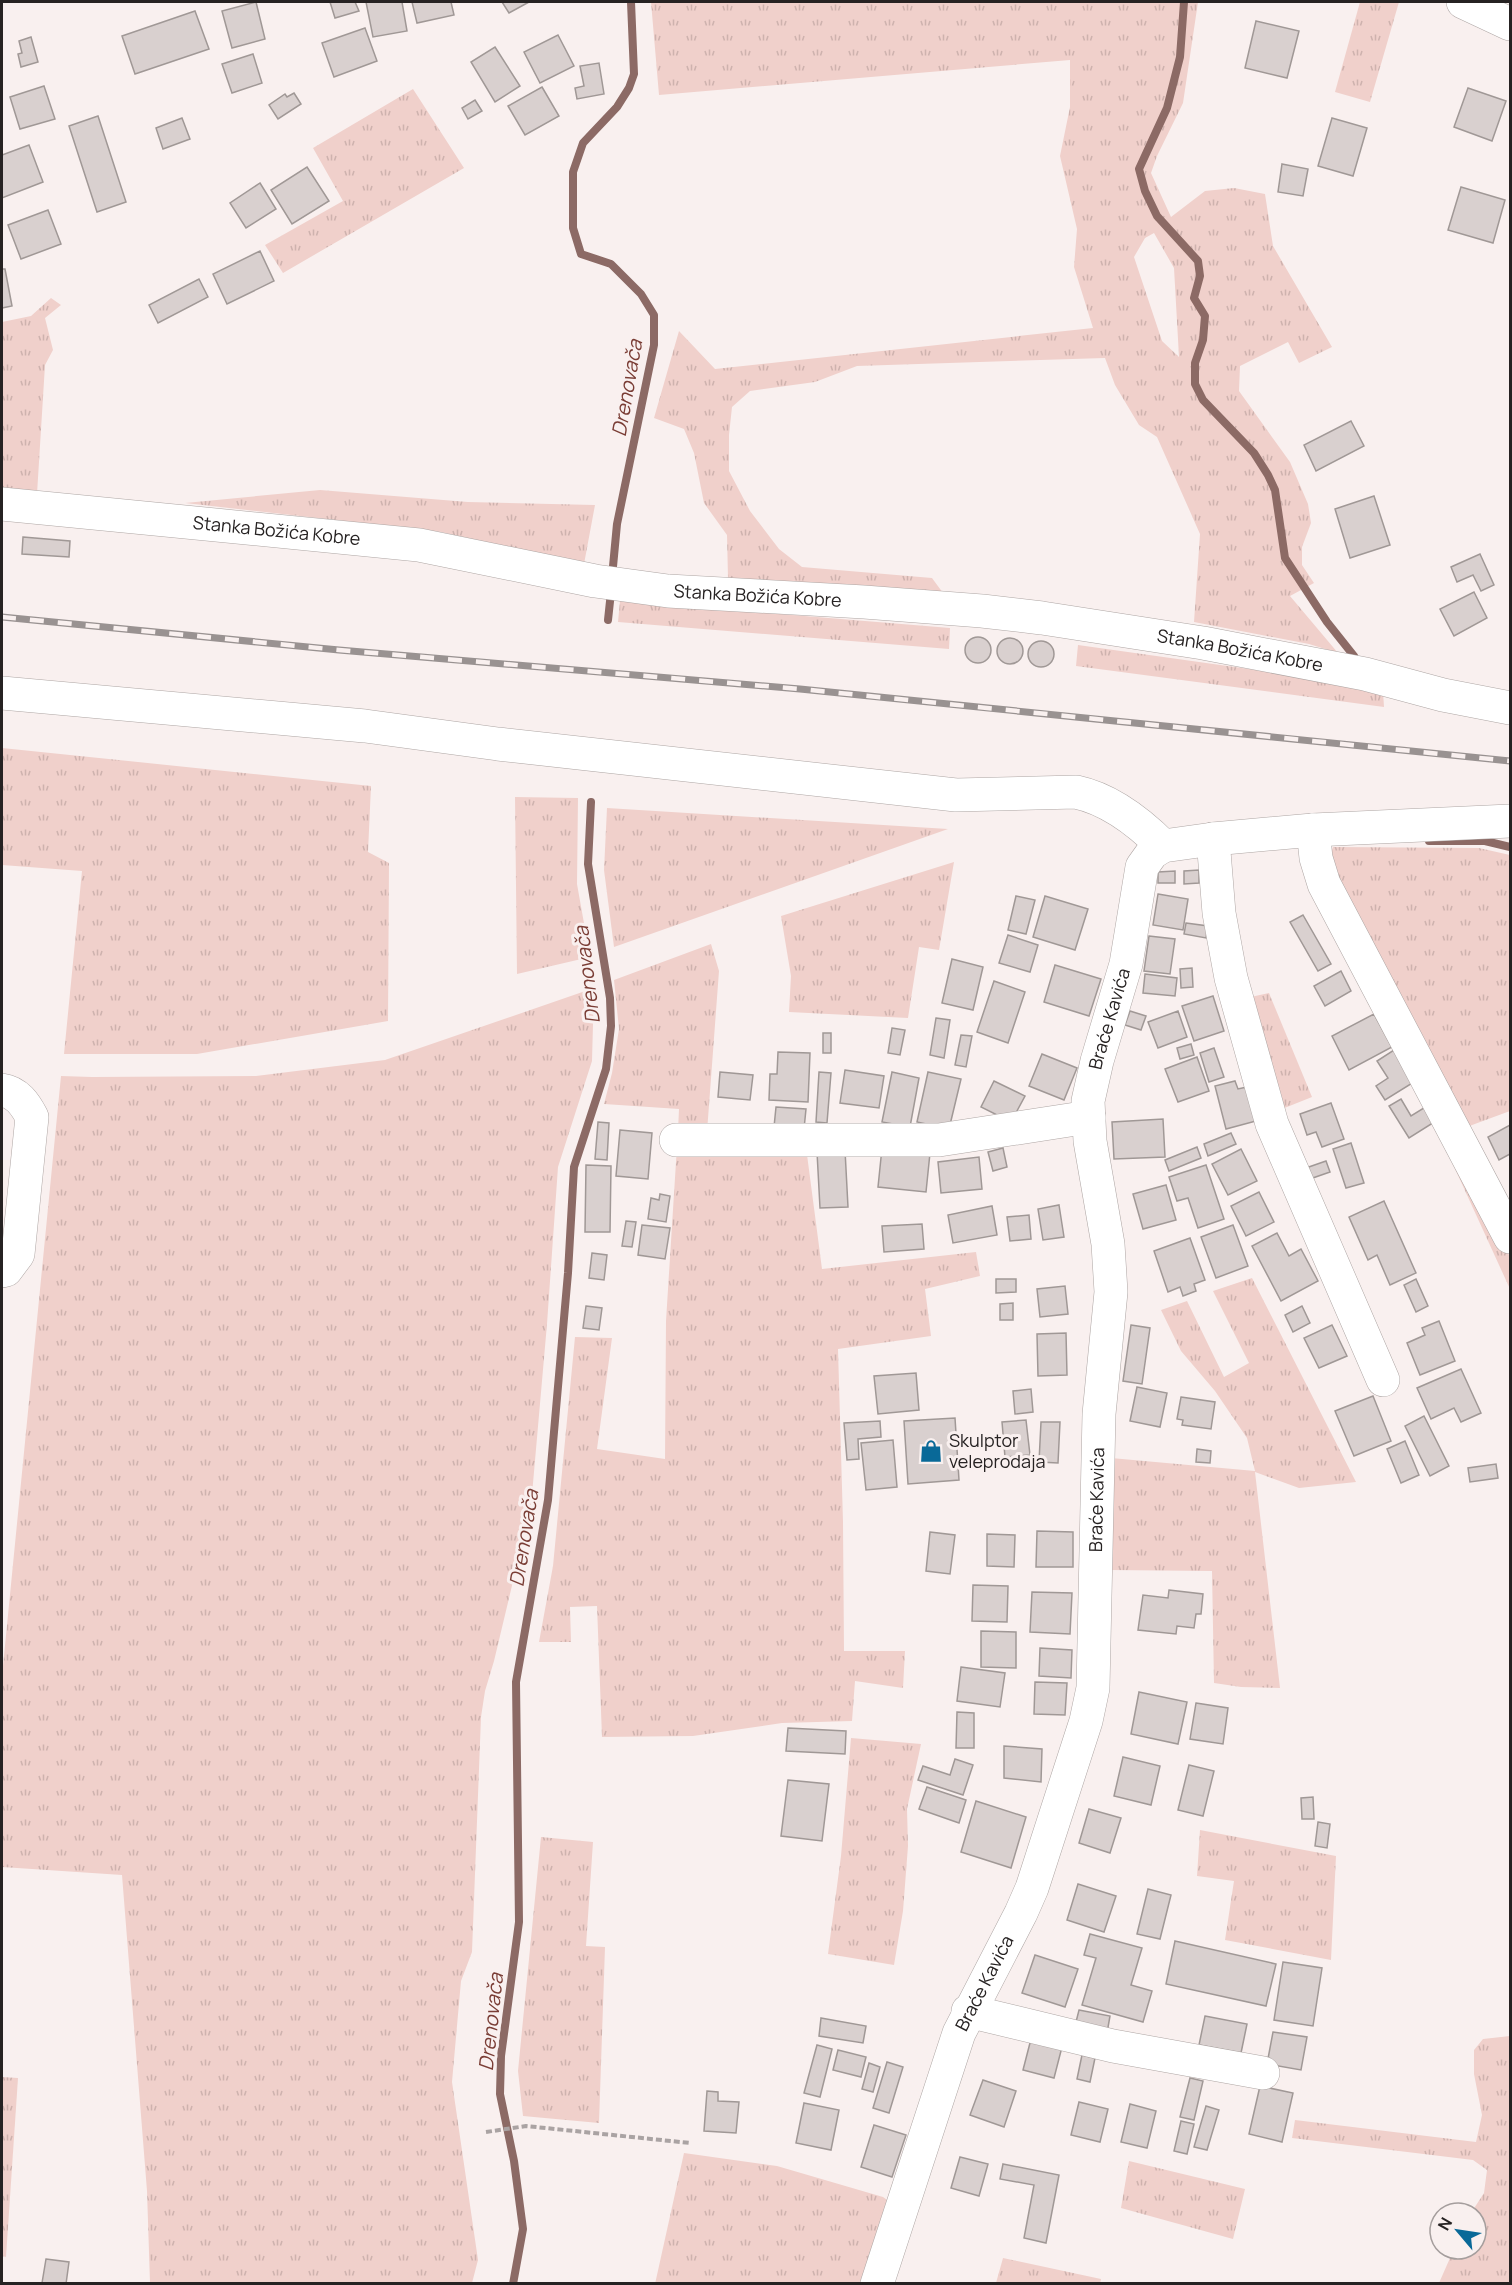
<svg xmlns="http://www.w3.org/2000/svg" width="1512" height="2285" viewBox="0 0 1512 2285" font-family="Manrope,sans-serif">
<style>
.grass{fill:url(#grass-tufts);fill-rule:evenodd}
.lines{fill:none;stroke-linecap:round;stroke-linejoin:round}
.stream{stroke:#8c6a65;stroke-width:8}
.building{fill:#d9d0cf;stroke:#a09896;stroke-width:1.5}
.minor-casing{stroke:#aea6a4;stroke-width:34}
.path{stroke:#aaa3a3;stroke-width:4;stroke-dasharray:6 3;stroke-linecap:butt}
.minor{stroke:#fff;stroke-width:33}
.rail-casing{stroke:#999291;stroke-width:7}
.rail{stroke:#f9f0ef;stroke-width:4.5;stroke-dasharray:14;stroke-linecap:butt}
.labels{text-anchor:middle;stroke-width:6;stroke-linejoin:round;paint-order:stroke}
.street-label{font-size:18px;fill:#262222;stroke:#f9f0ef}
.poi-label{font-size:18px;fill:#262222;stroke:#f9f0ef;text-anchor:start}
.water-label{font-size:20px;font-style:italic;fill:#7a3d35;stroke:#f9f0ef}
</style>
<defs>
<pattern id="grass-tufts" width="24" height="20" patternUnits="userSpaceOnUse" patternTransform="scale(1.5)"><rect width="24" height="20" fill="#f0d0cb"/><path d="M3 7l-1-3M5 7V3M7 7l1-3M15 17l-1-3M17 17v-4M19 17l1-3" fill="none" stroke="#ceb2ae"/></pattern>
</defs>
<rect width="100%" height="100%" fill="#f9f0ef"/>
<g class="grass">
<path d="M651,2H1198L1183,103L1157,156L1151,173L1171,217L1205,191L1234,188L1265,194L1273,246L1332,347L1299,363L1288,342L1240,366L1239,391L1290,462L1308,504L1311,523L1302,547V565L1314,583L1290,596L1338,653L1309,644L1194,622L1200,534L1157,437L1139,425L1115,385L1105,358L857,366L815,382L750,391L732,407L729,435V471L750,511L779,549L802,567L932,578L943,593L728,578L727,535L704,503L694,453L684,429L654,418L679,331L715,369L1093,328L1074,267L1077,229L1060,156L1070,107V60L659,95ZM1154,233L1174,268L1179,357L1162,341L1134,257L1145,238Z"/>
<path d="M1360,2H1399L1370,102L1335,92Z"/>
<path d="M413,89L464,168L283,273L265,245L343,201L313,148Z"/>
<path d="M51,298L61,305L45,318L53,350L45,365L37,494L2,490V322L31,316Z"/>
<path d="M320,490L468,502L595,505L584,564L441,532L185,503Z"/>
<path d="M620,601L950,628L949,649L618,622Z"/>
<path d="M1078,645L1319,679L1383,692L1384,707L1076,666Z"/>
<path d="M2,748L371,786L368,852L389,863L388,1021L197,1054H64L82,871L2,865Z"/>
<path d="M515,797L578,798L577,884L590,957L517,974Z"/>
<path d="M607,808L948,829L614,947L604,870Z"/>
<path d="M1333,847L1479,848L1510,855V1111L1464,1128L1327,864Z"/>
<path d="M954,862L939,950L919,947L908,1018L789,1012L791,976L781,916Z"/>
<path d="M711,944L719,971L707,1132L678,1131L679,1109L604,1104L612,1073L619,1029L614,980Z"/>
<path d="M594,988L592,1061L558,1167L547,1324L531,1506L494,1661L485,1691L481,1717L472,1952L461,1981L452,2082L478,2260L472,2283H150L147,2191L122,1875L2,1867V1676L61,1076L92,1077L256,1076L385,1060Z"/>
<path d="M1269,993L1312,1097L1277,1111L1246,998Z"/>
<path d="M677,1146L806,1147L822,1269L976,1252L980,1276L925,1289L931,1336L838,1349L843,1522L844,1651H905L903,1688L855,1681L852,1721L782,1723L693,1736L602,1737L597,1606L570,1607L571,1642H539L553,1566L575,1337L612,1338L597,1449L665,1459L666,1321Z"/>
<path d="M1454,1146L1510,1257V1289L1446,1149Z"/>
<path d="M1252,1278L1356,1482L1299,1488L1255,1472L1280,1688L1241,1687L1214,1683L1212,1571L1109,1570L1111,1458L1255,1471L1247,1438L1215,1391L1181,1351L1161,1310L1187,1301L1224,1377L1249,1363L1213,1291Z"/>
<path d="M851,1738L921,1744L907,1809L908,1846L903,1911L894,1965L828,1954L841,1856Z"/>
<path d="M1200,1830L1336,1856L1331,1960L1225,1940L1234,1881L1197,1876Z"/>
<path d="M541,1837L593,1842L586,1946L605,1947L599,2123L523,2116L518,2071Z"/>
<path d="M1510,2036V2283H1439L1454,2249H1476V2213H1471L1484,2193L1487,2170L1473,2160L1292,2138L1295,2120L1476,2142L1482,2115L1474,2074V2050L1483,2039Z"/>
<path d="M2,2077L18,2078L6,2257L2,2256Z"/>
<path d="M684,2153L777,2166L883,2197L890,2202L865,2283L655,2284Z"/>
<path d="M1129,2161L1245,2189L1233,2239L1121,2208Z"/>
<path d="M1003,2258L1101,2279L1100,2284L996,2283Z"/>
</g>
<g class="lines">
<g class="stream">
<path d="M1184,2L1180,57L1167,108L1139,169L1145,191L1157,216L1198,261L1200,276L1194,298L1205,316L1203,340L1195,363V384L1203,400L1254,453L1268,475L1275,490L1285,558L1327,622L1354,656"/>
<path d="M612,577L617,524L654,345V315L641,294L611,264L581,254L573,228V172L583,143L617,107L629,88L634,74L631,2"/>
<path d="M608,620L611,592"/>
<path d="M1429,841H1485L1510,847"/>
<path d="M513,2284L523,2229L514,2161L500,2094L501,2056L519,1922L516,1682L548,1500L568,1273L574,1167L606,1069L611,1026L610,998L588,864L591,802"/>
</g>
</g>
<g class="building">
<path d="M256,2L265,39L232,48L222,11Z"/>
<path d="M330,2H355L359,11L335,18Z"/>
<path d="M366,2H402L407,31L373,37Z"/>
<path d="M412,2H451L454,15L417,23Z"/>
<path d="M502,2H529L509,13Z"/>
<path d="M195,11L209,49L135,74L122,36Z"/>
<path d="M1256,21L1299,31L1287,78L1245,68Z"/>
<path d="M365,28L377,61L334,77L322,43Z"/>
<path d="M558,35L574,66L540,83L524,52Z"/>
<path d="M31,37L38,62L21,67L18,54L22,53L19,41Z"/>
<path d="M495,47L520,86L495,102L471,62Z"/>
<path d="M253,54L262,83L232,93L222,64Z"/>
<path d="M599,63L604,94L577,99L575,88L584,86L580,66Z"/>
<path d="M44,86L55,119L20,129L10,97Z"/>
<path d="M542,87L559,116L525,135L508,106Z"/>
<path d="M1468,88L1506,101L1492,141L1454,127Z"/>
<path d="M294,93L301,104L278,119L269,105L285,94L287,97Z"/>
<path d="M475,100L482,111L468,119L462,108Z"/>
<path d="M98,116L126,202L97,212L69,126Z"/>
<path d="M182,118L190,139L163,149L156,128Z"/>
<path d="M1332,118L1367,128L1353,176L1318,166Z"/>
<path d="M29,145L43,182L2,198V155Z"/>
<path d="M1282,164L1308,169L1303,196L1278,192Z"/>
<path d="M307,167L329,201L292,224L271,190Z"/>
<path d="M260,183L276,209L246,228L230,203Z"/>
<path d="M1461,187L1505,200L1493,243L1448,230Z"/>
<path d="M48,210L61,244L21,259L8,225Z"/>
<path d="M260,251L274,281L227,304L213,274Z"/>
<path d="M2,269H5L12,306L2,308Z"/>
<path d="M199,279L208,297L158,323L149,305Z"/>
<path d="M1351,421L1364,446L1316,471L1304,445Z"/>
<path d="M1374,496L1390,545L1350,558L1335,509Z"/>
<path d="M23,537L70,541L69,557L22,554Z"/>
<path d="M1480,554L1494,585L1481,591L1473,575L1457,582L1451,567Z"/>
<path d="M1474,592L1487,618L1454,636L1440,609Z"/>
<circle cx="978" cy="650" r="13"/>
<circle cx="1010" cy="651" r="13"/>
<circle cx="1041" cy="654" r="13"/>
<path d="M1199,870V883L1184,884V871Z"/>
<path d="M1175,871V883H1158V872Z"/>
<path d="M1158,894L1188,899L1183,930L1153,925Z"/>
<path d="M1016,896L1035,900L1026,934L1008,930Z"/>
<path d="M1045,896L1088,909L1075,950L1033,937Z"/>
<path d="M1303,915L1331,964L1318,971L1290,922Z"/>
<path d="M1186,923L1208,926L1206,938L1184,934Z"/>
<path d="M1008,935L1038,945L1030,972L999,963Z"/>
<path d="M1149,936L1175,939L1170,974L1144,971Z"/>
<path d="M952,959L983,967L973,1010L942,1003Z"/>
<path d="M1055,965L1101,979L1089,1016L1044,1002Z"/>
<path d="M1192,968L1193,987L1181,988L1180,969Z"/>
<path d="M1341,971L1351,991L1325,1006L1314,986Z"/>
<path d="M1145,974L1177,978L1175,996L1143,993Z"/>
<path d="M994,981L1025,992L1008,1043L977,1032Z"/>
<path d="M1213,996L1224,1031L1194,1041L1182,1006Z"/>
<path d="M1130,1011L1146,1016L1141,1030L1125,1025Z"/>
<path d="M1178,1011L1187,1037L1158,1048L1148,1022Z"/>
<path d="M1374,1014L1392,1047L1349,1070L1332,1036Z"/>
<path d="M936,1018L950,1020L944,1058L930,1055Z"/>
<path d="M892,1028L905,1030L900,1055L888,1053Z"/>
<rect x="823" y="1033" width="8" height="20"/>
<path d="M961,1035L972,1036L966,1067L955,1065Z"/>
<path d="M1191,1044L1194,1055L1180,1059L1177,1048Z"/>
<path d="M1214,1048L1224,1077L1209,1082L1200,1053Z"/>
<path d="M1394,1050L1414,1082L1385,1100L1376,1086L1388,1078L1377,1061Z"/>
<path d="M778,1052L810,1053L808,1102L769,1100L770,1074H777Z"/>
<path d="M1042,1054L1077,1068L1064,1100L1029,1086Z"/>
<path d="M1197,1057L1209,1091L1178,1102L1165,1069Z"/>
<path d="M845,1070L884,1076L879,1108L840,1103Z"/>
<path d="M720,1072L753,1075L750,1100L718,1097Z"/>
<path d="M819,1072L831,1073L827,1123L816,1122Z"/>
<path d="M892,1072L919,1078L910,1127L882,1122Z"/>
<path d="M928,1072L961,1079L949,1129L917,1122Z"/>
<path d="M994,1081L1025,1096L1011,1122L981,1107Z"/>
<path d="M1235,1081L1238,1089L1247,1087L1256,1121L1226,1129L1215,1086Z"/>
<path d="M1401,1099L1411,1116L1427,1106L1436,1121L1409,1138L1389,1106Z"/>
<path d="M1331,1103L1344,1139L1322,1147L1316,1132L1307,1135L1300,1114Z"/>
<path d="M776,1107L806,1109L804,1129L774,1127Z"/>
<path d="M1163,1119L1165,1157L1114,1159L1112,1122Z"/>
<path d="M598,1122L609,1123L607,1160L595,1159Z"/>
<path d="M1510,1125V1154L1499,1160L1488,1137Z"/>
<path d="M620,1130L652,1133L648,1179L616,1176Z"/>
<path d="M1231,1133L1236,1144L1208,1156L1204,1144Z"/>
<path d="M1351,1143L1364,1183L1346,1188L1333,1149Z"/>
<path d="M1197,1147L1201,1158L1169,1171L1165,1160Z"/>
<path d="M882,1148L930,1153L926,1192L878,1187Z"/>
<path d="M1003,1148L1007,1167L993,1171L988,1152Z"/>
<path d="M1241,1149L1257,1181L1228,1195L1212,1164Z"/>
<path d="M845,1150L848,1207L820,1208L817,1152Z"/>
<path d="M979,1157L982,1189L941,1193L938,1162Z"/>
<path d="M1326,1161L1330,1172L1307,1180L1303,1169Z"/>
<path d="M586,1165L611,1166L610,1232H585Z"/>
<path d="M1206,1165L1224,1219L1198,1228L1188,1198L1177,1201L1169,1177Z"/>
<path d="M1166,1185L1176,1220L1143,1229L1133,1194Z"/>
<path d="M1259,1192L1274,1222L1246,1236L1231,1206Z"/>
<path d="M660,1194L670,1196L666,1222L648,1219L651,1198L659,1200Z"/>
<path d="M1384,1201L1416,1273L1390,1285L1377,1255L1368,1260L1349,1217Z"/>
<path d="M1059,1205L1064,1237L1043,1240L1038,1209Z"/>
<path d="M992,1206L997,1235L953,1243L948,1215Z"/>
<path d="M1029,1215L1031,1239L1010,1241L1007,1217Z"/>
<path d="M626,1221L636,1222L632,1247L622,1246Z"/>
<path d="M922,1224L924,1249L884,1252L882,1226Z"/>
<path d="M642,1225L670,1228L665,1259L638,1255Z"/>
<path d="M1233,1225L1248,1266L1216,1278L1201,1237Z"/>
<path d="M1277,1233L1289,1256L1301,1249L1318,1281L1281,1301L1252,1246Z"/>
<path d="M1190,1238L1205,1280L1194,1284L1196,1291L1183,1296L1180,1287L1168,1292L1154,1251Z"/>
<path d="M592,1253L607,1255L604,1280L589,1278Z"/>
<path d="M996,1279H1016V1292L996,1293Z"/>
<path d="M1416,1279L1428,1306L1416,1312L1404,1285Z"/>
<path d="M1065,1286L1068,1314L1040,1317L1037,1289Z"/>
<path d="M1013,1303V1320H1000V1304Z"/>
<path d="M586,1306L602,1308L599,1330L583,1328Z"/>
<path d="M1302,1306L1310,1323L1293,1332L1285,1315Z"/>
<path d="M1439,1321L1455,1361L1420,1375L1407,1343L1425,1335L1422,1328Z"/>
<path d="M1131,1325L1150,1328L1142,1384L1123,1381Z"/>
<path d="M1332,1325L1347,1356L1319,1368L1304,1338Z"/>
<path d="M1066,1333L1067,1375L1038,1376L1037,1334Z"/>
<path d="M1461,1369L1481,1413L1461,1422L1454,1408L1431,1419L1417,1388Z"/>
<path d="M916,1373L919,1410L878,1414L874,1376Z"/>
<path d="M1137,1387L1167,1393L1160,1427L1130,1421Z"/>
<path d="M1031,1389L1033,1412L1015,1414L1013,1391Z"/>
<path d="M1373,1396L1391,1441L1354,1456L1335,1411Z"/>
<path d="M1181,1397L1215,1402L1211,1429L1182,1425L1183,1420L1177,1419Z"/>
<path d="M1424,1416L1449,1466L1430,1476L1405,1426Z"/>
<path d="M955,1418L959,1480L908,1484L904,1421Z"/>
<path d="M1026,1420L1030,1455L1005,1457L1002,1422Z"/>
<path d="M880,1421L881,1437L858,1439L859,1459L847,1460L844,1423Z"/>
<path d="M1041,1422H1060L1058,1463L1039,1462Z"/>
<path d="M893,1440L897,1487L866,1490L861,1443Z"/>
<path d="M1405,1441L1419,1475L1401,1483L1387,1449Z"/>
<path d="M1197,1449L1211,1451L1210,1463L1196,1462Z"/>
<path d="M1496,1464L1498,1478L1470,1482L1468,1468Z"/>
<path d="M1037,1531L1073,1532V1567H1036Z"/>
<path d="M930,1532L955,1535L950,1574L926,1571Z"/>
<path d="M987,1534L1015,1535L1014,1567L987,1566Z"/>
<path d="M973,1585L1008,1586L1007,1622L972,1621Z"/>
<path d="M1169,1590L1203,1594L1201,1614H1196L1194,1628L1177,1626L1176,1634L1138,1630L1143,1595L1168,1598Z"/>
<path d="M1032,1592L1072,1593L1070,1634L1030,1632Z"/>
<path d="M981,1631L1016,1632V1668L981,1667Z"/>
<path d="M1040,1648L1072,1650L1071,1678L1039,1676Z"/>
<path d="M961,1667L1005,1673L1000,1707L957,1701Z"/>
<path d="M1035,1682L1067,1683L1065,1715L1034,1714Z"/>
<path d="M1139,1692L1187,1702L1178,1744L1131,1734Z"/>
<path d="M1196,1703L1228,1708L1223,1744L1190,1739Z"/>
<path d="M957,1712L974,1713V1748H956Z"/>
<path d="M788,1728L846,1731L845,1754L786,1751Z"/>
<path d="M1004,1746L1042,1749L1041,1782L1004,1778Z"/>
<path d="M1123,1757L1160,1766L1151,1805L1114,1796Z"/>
<path d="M955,1759L973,1765L963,1795L918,1780L923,1766L950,1775Z"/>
<path d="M1189,1765L1214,1771L1203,1816L1178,1810Z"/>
<path d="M788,1780L829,1784L822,1841L781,1836Z"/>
<path d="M927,1787L966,1800L959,1823L919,1809Z"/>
<path d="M1313,1797L1314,1819H1302L1301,1798Z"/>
<path d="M976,1801L1026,1817L1011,1868L961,1852Z"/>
<path d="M1089,1809L1121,1818L1110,1853L1079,1843Z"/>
<path d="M1318,1822L1330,1824L1327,1848L1315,1846Z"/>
<path d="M1078,1884L1116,1896L1104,1932L1067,1920Z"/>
<path d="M1148,1889L1171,1895L1160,1939L1137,1934Z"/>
<path d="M1090,1934L1142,1948L1131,1985L1152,1991L1143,2022L1082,2005L1096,1958L1084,1955Z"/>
<path d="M1175,1941L1276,1964L1266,2006L1166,1984Z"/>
<path d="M1035,1955L1078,1969L1065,2007L1022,1993Z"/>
<path d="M1283,1962L1322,1968L1313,2026L1274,2020Z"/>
<path d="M1079,2010L1110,2016L1107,2033L1075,2026Z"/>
<path d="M1205,2016L1247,2024L1241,2053L1199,2045Z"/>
<path d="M821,2018L866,2026L863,2043L819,2036Z"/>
<path d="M1273,2032L1307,2037L1301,2070L1267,2064Z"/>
<path d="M1031,2039L1062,2047L1054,2078L1023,2070Z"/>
<path d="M817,2045L832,2049L820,2097L804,2093Z"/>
<path d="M838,2050L866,2057L861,2077L833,2070Z"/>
<path d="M1082,2055L1095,2058L1090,2082L1077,2079Z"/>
<path d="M887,2062L903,2067L889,2113L873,2108Z"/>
<path d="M869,2063L880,2067L873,2092L862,2089Z"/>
<path d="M1190,2078L1203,2081L1194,2120L1180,2117Z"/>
<path d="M983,2080L1016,2091L1004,2127L970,2115Z"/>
<path d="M1260,2086L1293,2093L1282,2142L1249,2134Z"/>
<path d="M707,2091L718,2092V2101L739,2102L736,2133L704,2131Z"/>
<path d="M1079,2102L1108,2109L1100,2142L1071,2135Z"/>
<path d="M804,2103L839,2110L831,2150L796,2143Z"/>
<path d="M1130,2104L1156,2111L1147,2148L1121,2142Z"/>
<path d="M1206,2106L1219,2110L1207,2150L1194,2147Z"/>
<path d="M1181,2121L1194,2124L1187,2154L1174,2151Z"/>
<path d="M874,2125L906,2135L892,2177L861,2167Z"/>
<path d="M960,2157L988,2164L979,2196L951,2188Z"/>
<path d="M1003,2164L1059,2175L1046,2243L1024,2238L1034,2185L1000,2179Z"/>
<path d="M46,2259L69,2262L66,2284L42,2283Z"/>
</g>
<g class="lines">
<g class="minor-casing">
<g id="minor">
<path d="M1463,2L1510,24"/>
<path id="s1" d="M2,504L419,545L595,581L668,591L864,602L982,611L1042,618L1203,643L1365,674L1443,695L1510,708"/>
<path d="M2,693L365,726L498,744L956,795L1076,792C1109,799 1140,823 1163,846"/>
<path d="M1313,830L1316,858L1324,884L1510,1237"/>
<path d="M1213,839L1219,913L1231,978L1272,1124L1383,1380"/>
<path d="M2,1090C17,1092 25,1104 32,1117L18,1254L6,1270L2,1271"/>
<path d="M676,1140H939L1089,1117"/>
<path d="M968,2011L1113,2046L1263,2073"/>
<path id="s2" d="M877,2284L959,2033L1021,1913L1032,1888L1086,1721L1093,1688L1099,1414L1111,1292L1108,1244L1090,1141L1088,1101L1097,1061L1126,964L1142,867L1152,853L1163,846L1213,839L1313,830L1510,821"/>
</g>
</g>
<path class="path" d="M486,2132L526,2126L690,2143"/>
<use href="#minor" class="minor"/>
<g class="rail-casing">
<path id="rail" d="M2,617L339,650L800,689L1510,761"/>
</g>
<use href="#rail" class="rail"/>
</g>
<defs>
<g id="shop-bare" transform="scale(1.8)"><path d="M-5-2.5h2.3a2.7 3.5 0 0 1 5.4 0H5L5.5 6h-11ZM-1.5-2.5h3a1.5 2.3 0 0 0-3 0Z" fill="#096998" stroke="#f9f0ef" stroke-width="2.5" paint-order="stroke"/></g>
</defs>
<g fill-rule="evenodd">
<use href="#shop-bare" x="931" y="1451"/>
</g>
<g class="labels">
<g class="street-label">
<text dy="6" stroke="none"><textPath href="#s1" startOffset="276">Stanka Božića Kobre</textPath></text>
<text dy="6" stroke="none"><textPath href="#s1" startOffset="762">Stanka Božića Kobre</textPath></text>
<text dy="6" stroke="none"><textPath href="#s1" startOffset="1248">Stanka Božića Kobre</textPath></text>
<text dy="6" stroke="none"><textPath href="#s2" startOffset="1310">Braće Kavića</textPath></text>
<text dy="6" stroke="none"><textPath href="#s2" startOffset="824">Braće Kavića</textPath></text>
<text dy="6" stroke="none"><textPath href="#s2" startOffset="320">Braće Kavića</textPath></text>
</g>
<g class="poi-label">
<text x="949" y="1447">Skulptor<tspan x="949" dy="21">veleprodaja</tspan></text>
</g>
<g class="water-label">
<text transform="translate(627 388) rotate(-80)" y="7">Drenovača</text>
<text transform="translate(587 975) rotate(-97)" y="7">Drenovača</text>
<text transform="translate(524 1538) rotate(-81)" y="7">Drenovača</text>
<text transform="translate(491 2022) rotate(-84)" y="7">Drenovača</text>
</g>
</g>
<rect width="1512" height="2285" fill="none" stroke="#262222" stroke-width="6"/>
<g transform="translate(1458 2231) rotate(299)"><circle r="28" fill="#f9f0ef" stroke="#a59e9d" stroke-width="1.5"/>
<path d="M0-4.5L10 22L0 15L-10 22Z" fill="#096998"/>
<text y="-9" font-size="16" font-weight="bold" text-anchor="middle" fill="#262222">N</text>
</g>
</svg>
